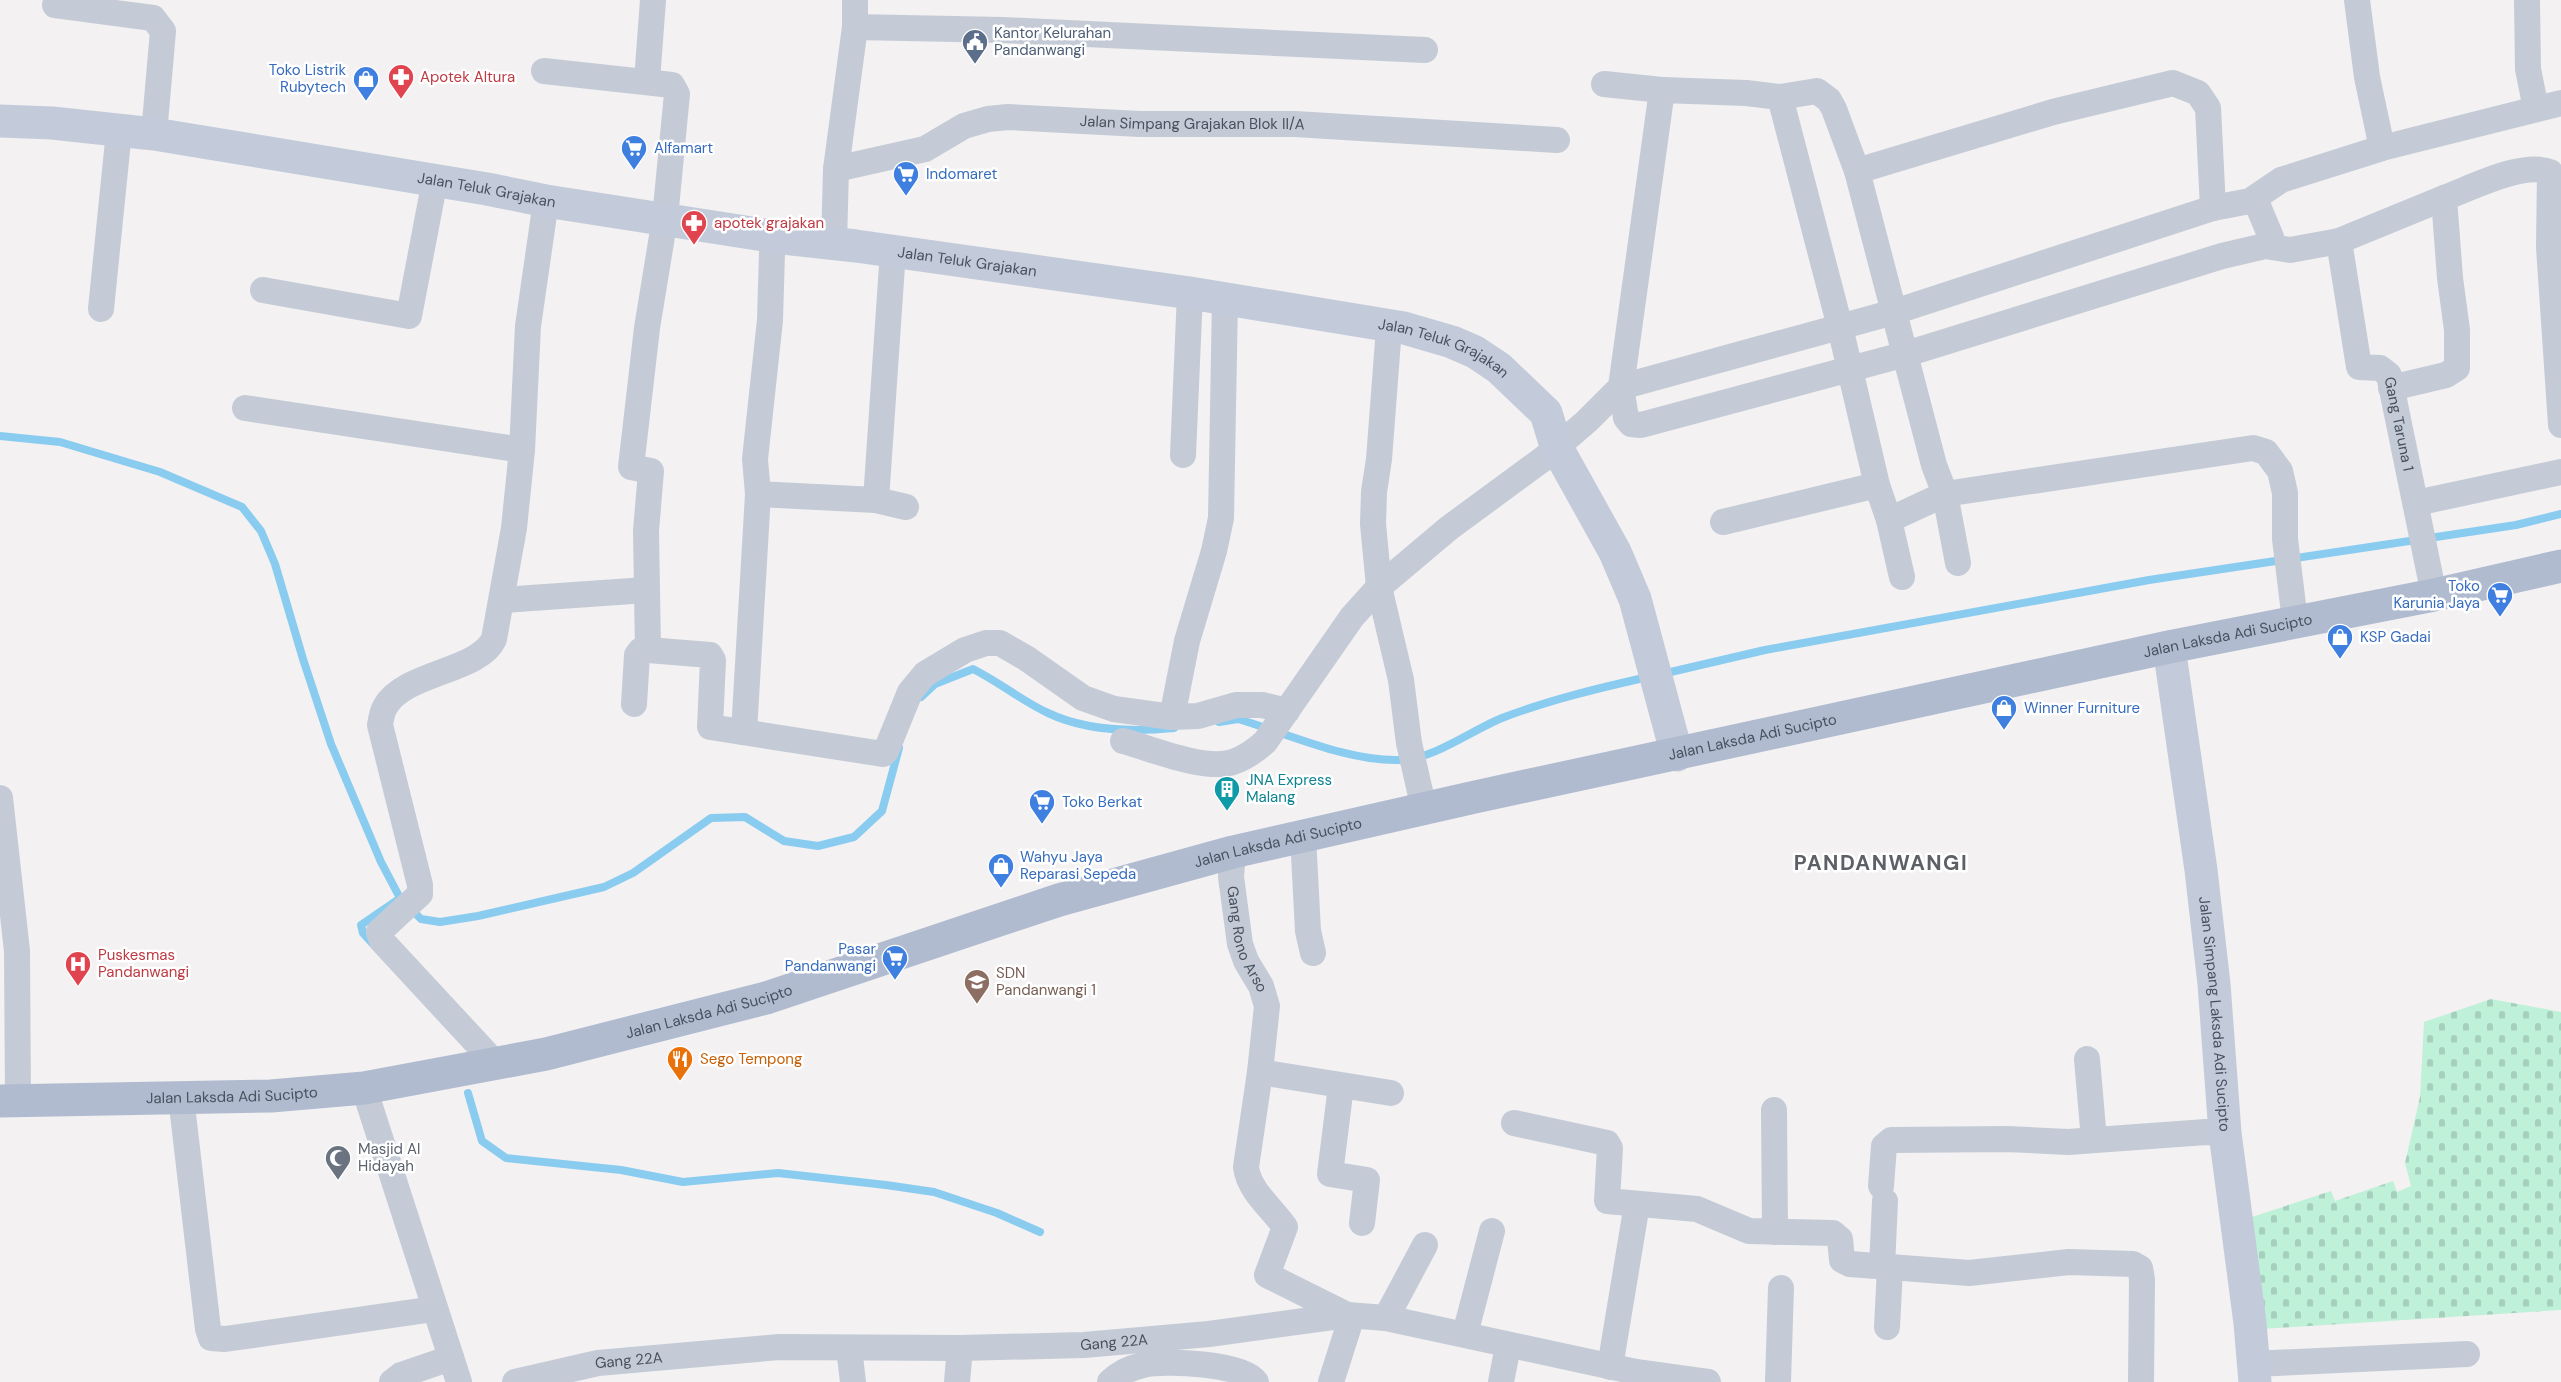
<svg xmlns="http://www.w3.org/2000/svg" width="2561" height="1382" viewBox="0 0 2561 1382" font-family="'DM Sans',sans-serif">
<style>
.cemetery{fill:url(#cemetery-stones)}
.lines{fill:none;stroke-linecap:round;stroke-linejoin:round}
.stream{stroke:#8accf0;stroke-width:8}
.street{stroke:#c4cbd6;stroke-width:26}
.secondary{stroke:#c3cbda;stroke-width:33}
.primary{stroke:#b0bbd0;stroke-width:33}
.labels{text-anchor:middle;stroke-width:5;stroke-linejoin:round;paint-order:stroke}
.service-label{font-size:15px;fill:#4e5e75;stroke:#fff;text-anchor:start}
.shop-label{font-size:15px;fill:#366cbe;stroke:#fff;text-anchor:start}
.health-label{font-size:15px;fill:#be3a42;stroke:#fff;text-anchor:start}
.street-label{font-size:15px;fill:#48515f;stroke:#fff}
.culture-label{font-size:15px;fill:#0d838f;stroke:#fff;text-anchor:start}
.education-label{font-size:15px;fill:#785e54;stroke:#fff;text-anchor:start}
.food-label{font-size:15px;fill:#c56008;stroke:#fff;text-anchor:start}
.worship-label{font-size:15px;fill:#5b616d;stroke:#fff;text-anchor:start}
.district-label{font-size:21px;font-weight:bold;letter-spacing:1.5px;fill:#5d6066;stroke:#fff}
</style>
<defs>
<pattern id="cemetery-stones" width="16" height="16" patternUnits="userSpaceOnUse" patternTransform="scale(1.5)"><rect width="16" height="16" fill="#bff1d9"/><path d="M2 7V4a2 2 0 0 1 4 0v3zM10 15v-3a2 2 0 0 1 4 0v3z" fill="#a6d0bd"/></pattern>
</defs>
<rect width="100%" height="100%" fill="#f3f1f1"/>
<path class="cemetery" d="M2491,999L2561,1012V1310L2262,1329L2249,1218L2331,1191L2335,1201L2393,1181L2397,1192L2411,1186L2405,1163L2420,1097L2424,1022Z"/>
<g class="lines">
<g class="stream">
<path d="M0,436L60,442L160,472L242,507L261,531L275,564L303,659L331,744L381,862L400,898L421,919L440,922L478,916L604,887L633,873L711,818L745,817L784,841L818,846L854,837L882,811L899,748"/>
<path d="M1662,674L1765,650L2149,580L2516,525L2561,514"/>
<path d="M921,697L935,684L973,669C999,682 1022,701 1048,713C1086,731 1134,732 1174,728"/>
<path d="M1219,722L1238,719C1289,734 1348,762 1401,760C1434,759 1472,730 1502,718C1549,700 1599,688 1648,677"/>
<path d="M373,944L363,933L361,925L396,901"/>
<path d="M468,1093L482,1141L506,1158L621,1170L683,1182L778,1173L886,1185L934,1192L997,1213L1040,1232"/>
</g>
<g class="street">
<path d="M2357,0L2367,77L2382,148"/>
<path d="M2527,0L2528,69L2536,109"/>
<path d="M55,5L153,18L163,31L154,134"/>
<path d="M855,27L1003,30L1425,50"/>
<path d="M544,71L672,85L677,94L665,218L647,328L631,467L651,471L646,531L648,650L710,655L713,660L710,727L883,754L886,751L910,692L925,674L965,650L986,643H1000L1026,658L1083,698L1114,709L1172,717L1198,716L1236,705H1262L1287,711"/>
<path d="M647,81L653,0"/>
<path d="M1604,84L1662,90"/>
<path d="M1780,97L1840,327L1877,485L1889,520L1902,577"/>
<path id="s1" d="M836,169L925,149L964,126L988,119L1008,117L1140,124H1295L1557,140"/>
<path d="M1857,171L2053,112L2173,83L2198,93L2208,108L2213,208"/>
<path d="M2250,201L2258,206L2271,237L2265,246"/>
<path id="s2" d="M2339,241L2359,367L2380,368L2389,375L2434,595"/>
<path d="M834,244L836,169L855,27V0"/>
<path d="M263,290L409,316L435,180"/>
<path d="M101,309L119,131"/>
<path d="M1388,341L1379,459L1374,492L1373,524L1379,587L1401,680L1409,743L1424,809"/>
<path d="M2391,388L2446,375L2457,368V330L2450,278L2444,198C2471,188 2523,161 2550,172L2549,247L2561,425"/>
<path d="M245,408L522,450"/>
<path d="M1183,455L1190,293"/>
<path d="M758,494L755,459L770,320L772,253"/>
<path d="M876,500L906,507"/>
<path d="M2416,503L2561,472"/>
<path d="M1889,520L1945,494L2253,448L2266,452L2280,471L2285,493V539L2295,621"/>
<path d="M1723,522L1877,485"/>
<path d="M1958,563L1945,494L1934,465L1857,171L1834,109L1829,100L1817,91L1780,97L1746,93L1662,90L1621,387L1626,418L1631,424L1641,425L1906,354L2222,256L2265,246L2290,250L2339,241L2444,198"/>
<path d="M503,600L646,590"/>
<path d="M634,704L637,655L640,651L648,650"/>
<path d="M1172,717L1187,641L1214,551L1221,518L1225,299"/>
<path d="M744,732L758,494L876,500L893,251"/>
<path d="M1123,741C1153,749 1203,771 1233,762C1245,758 1256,750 1265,742L1352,617L1379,587L1449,528L1543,459L1587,421L1621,387L1894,312L2213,208L2250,201L2281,180L2382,148L2561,103"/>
<path d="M0,798L17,951L18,1101"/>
<path d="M1303,836L1308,931L1313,953"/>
<path id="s3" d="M1233,852L1231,877L1240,944L1246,961L1261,986L1267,1006L1260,1072L1391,1093"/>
<path d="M2087,1059L2094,1140"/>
<path d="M496,1064L382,941L379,932L420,894V885L380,725C381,719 382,712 385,707C404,672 479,672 494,639L514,528L522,450L528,326L546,201"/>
<path d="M1260,1072L1246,1167C1249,1191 1271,1207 1285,1227L1267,1275L1347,1315"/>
<path d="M1341,1086L1330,1174L1367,1180L1362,1223"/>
<path d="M364,1088L459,1382"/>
<path d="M181,1097L208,1329L211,1338L225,1339L434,1309"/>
<path d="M1774,1110L1775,1232"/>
<path d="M1514,1123L1607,1143L1610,1148L1607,1201L1697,1209L1749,1231L1833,1233L1840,1239L1842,1260L1850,1264L1969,1273L2069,1262L2133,1264L2140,1268L2142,1279L2141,1382"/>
<path d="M1881,1186L1884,1146L1891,1140L2007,1139L2068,1142L2206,1132L2225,1133"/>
<path d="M1882,1267L1885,1201"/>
<path d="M1386,1318L1425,1245"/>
<path d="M1887,1327L1890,1268"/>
<path d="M1465,1334L1492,1231"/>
<path d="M849,1348L853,1382"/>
<path d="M2253,1364L2467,1354"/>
<path d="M1610,1367L1637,1204"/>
<path d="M392,1382L401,1375L451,1358"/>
<path id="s4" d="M515,1382L598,1363L779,1347L960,1348L1084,1345L1209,1334L1347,1315L1386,1318L1636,1372L1708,1382"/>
<path d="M957,1382L960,1348"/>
<path d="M1110,1382C1119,1373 1130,1368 1143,1365C1165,1360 1243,1363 1256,1382"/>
<path d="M1331,1382L1352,1316"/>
<path d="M1501,1382L1508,1346"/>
<path d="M1778,1382L1781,1288"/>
</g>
<g class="secondary">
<path id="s5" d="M0,121L52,123L154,134L487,189L546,201L783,238L856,246L1190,293L1404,328L1452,342L1475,352L1499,368L1546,413L1556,446L1615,552L1635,599L1677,755"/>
<path id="s6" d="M2169,647L2201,870L2214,984L2225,1133L2250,1323L2255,1382"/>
</g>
<path class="primary" id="s7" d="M0,1101L271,1096L364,1088L546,1054L766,998L1059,900L1233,852L1475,797L2169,647L2434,595L2561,566"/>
</g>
<defs>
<g id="civic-pin" transform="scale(1.35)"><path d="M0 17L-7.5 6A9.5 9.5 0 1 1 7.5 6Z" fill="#5c6f8a" stroke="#fff"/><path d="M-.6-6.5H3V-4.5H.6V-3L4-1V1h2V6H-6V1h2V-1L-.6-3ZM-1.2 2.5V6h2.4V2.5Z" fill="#fff"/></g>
<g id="pharmacy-pin" transform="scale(1.35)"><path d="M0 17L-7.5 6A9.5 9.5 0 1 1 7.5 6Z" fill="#e0444e" stroke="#fff"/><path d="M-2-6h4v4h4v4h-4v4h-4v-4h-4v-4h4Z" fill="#fff"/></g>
<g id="shop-pin" transform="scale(1.35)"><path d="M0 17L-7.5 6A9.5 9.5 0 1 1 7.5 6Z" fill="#3f7fe0" stroke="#fff"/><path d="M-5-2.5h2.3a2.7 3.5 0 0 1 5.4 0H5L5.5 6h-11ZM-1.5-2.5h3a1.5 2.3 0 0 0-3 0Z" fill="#fff"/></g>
<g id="supermarket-pin" transform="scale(1.35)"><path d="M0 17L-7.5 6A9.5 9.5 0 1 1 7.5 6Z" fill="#3f7fe0" stroke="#fff"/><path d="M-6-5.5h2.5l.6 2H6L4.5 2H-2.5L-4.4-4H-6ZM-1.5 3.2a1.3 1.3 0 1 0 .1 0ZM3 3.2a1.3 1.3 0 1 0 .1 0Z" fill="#fff"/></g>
<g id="building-pin" transform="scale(1.35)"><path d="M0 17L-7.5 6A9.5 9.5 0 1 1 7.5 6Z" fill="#0f9aa8" stroke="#fff"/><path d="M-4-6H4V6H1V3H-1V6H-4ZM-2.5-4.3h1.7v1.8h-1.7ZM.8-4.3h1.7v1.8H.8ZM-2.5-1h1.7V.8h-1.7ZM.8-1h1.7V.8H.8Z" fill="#fff"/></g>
<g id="hospital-pin" transform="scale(1.35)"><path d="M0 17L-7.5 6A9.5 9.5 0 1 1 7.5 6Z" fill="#e0444e" stroke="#fff"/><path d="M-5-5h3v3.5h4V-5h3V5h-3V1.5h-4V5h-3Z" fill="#fff"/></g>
<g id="school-pin" transform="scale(1.35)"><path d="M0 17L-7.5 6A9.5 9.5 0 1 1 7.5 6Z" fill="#8d6e63" stroke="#fff"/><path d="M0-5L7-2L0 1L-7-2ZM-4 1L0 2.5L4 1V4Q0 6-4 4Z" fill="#fff"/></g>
<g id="restaurant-pin" transform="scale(1.35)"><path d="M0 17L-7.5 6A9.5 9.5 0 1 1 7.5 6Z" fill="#e8710a" stroke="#fff"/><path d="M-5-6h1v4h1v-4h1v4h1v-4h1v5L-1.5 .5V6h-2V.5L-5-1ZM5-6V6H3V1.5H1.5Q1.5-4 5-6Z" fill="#fff"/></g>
<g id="mosque-pin" transform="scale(1.35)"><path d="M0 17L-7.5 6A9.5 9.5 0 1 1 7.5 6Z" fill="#6b7280" stroke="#fff"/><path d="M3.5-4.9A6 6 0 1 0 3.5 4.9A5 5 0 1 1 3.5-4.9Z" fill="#fff"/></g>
</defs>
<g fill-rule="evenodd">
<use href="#civic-pin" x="975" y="42"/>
<use href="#pharmacy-pin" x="401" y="77"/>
<use href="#shop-pin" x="366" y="79"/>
<use href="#supermarket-pin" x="634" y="148"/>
<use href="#supermarket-pin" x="906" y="174"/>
<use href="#pharmacy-pin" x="694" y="223"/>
<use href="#supermarket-pin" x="2500" y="595"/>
<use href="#shop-pin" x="2340" y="637"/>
<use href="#shop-pin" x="2004" y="708"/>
<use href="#building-pin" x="1227" y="789"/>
<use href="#supermarket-pin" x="1042" y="802"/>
<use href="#shop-pin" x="1001" y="866"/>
<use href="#supermarket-pin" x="895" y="958"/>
<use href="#hospital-pin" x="78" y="964"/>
<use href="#school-pin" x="977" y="982"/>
<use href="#restaurant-pin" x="680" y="1059"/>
<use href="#mosque-pin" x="338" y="1158"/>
</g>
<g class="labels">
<g class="service-label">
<text x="994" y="38">Kantor Kelurahan<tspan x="994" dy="17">Pandanwangi</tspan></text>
</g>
<g class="shop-label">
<text x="346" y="75" text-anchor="end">Toko Listrik<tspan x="346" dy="17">Rubytech</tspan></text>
<text x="654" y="153">Alfamart</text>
<text x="926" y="179">Indomaret</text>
<text x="2480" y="591" text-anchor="end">Toko<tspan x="2480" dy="17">Karunia Jaya</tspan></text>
<text x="2360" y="642">KSP Gadai</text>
<text x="2024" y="713">Winner Furniture</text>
<text x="1062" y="807">Toko Berkat</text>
<text x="1020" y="862">Wahyu Jaya<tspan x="1020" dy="17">Reparasi Sepeda</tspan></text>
<text x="876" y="954" text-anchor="end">Pasar<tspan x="876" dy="17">Pandanwangi</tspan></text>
</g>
<g class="health-label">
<text x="420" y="82">Apotek Altura</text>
<text x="714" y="228">apotek grajakan</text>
<text x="98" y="960">Puskesmas<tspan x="98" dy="17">Pandanwangi</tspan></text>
</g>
<g class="street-label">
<text dy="5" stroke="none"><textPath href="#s1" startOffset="366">Jalan Simpang Grajakan Blok II/A</textPath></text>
<text dy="5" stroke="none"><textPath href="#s5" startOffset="492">Jalan Teluk Grajakan</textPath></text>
<text dy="5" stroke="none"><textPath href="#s5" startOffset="978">Jalan Teluk Grajakan</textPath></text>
<text dy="5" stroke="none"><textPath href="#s5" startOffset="1464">Jalan Teluk Grajakan</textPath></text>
<text dy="5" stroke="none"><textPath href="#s2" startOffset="210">Gang Taruna 1</textPath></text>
<text dy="5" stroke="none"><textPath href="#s7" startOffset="2284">Jalan Laksda Adi Sucipto</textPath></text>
<text dy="5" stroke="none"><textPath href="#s7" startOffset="1798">Jalan Laksda Adi Sucipto</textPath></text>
<text dy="5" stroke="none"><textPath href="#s7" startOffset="1312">Jalan Laksda Adi Sucipto</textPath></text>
<text dy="5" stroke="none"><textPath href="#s3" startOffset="90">Gang Rono Arso</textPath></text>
<text dy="5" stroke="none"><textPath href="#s7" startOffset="718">Jalan Laksda Adi Sucipto</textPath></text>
<text dy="5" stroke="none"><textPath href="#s6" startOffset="370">Jalan Simpang Laksda Adi Sucipto</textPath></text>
<text dy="5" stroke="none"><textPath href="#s7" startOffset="232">Jalan Laksda Adi Sucipto</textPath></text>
<text dy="5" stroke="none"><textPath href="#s4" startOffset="602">Gang 22A</textPath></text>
<text dy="5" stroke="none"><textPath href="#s4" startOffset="116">Gang 22A</textPath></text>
</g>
<g class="culture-label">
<text x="1246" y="785">JNA Express<tspan x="1246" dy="17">Malang</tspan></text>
</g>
<g class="education-label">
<text x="996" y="978">SDN<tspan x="996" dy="17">Pandanwangi 1</tspan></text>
</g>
<g class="food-label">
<text x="700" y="1064">Sego Tempong</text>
</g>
<g class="worship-label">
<text x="358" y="1154">Masjid Al<tspan x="358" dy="17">Hidayah</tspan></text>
</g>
<g class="district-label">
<text x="1881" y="870">PANDANWANGI</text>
</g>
</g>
</svg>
